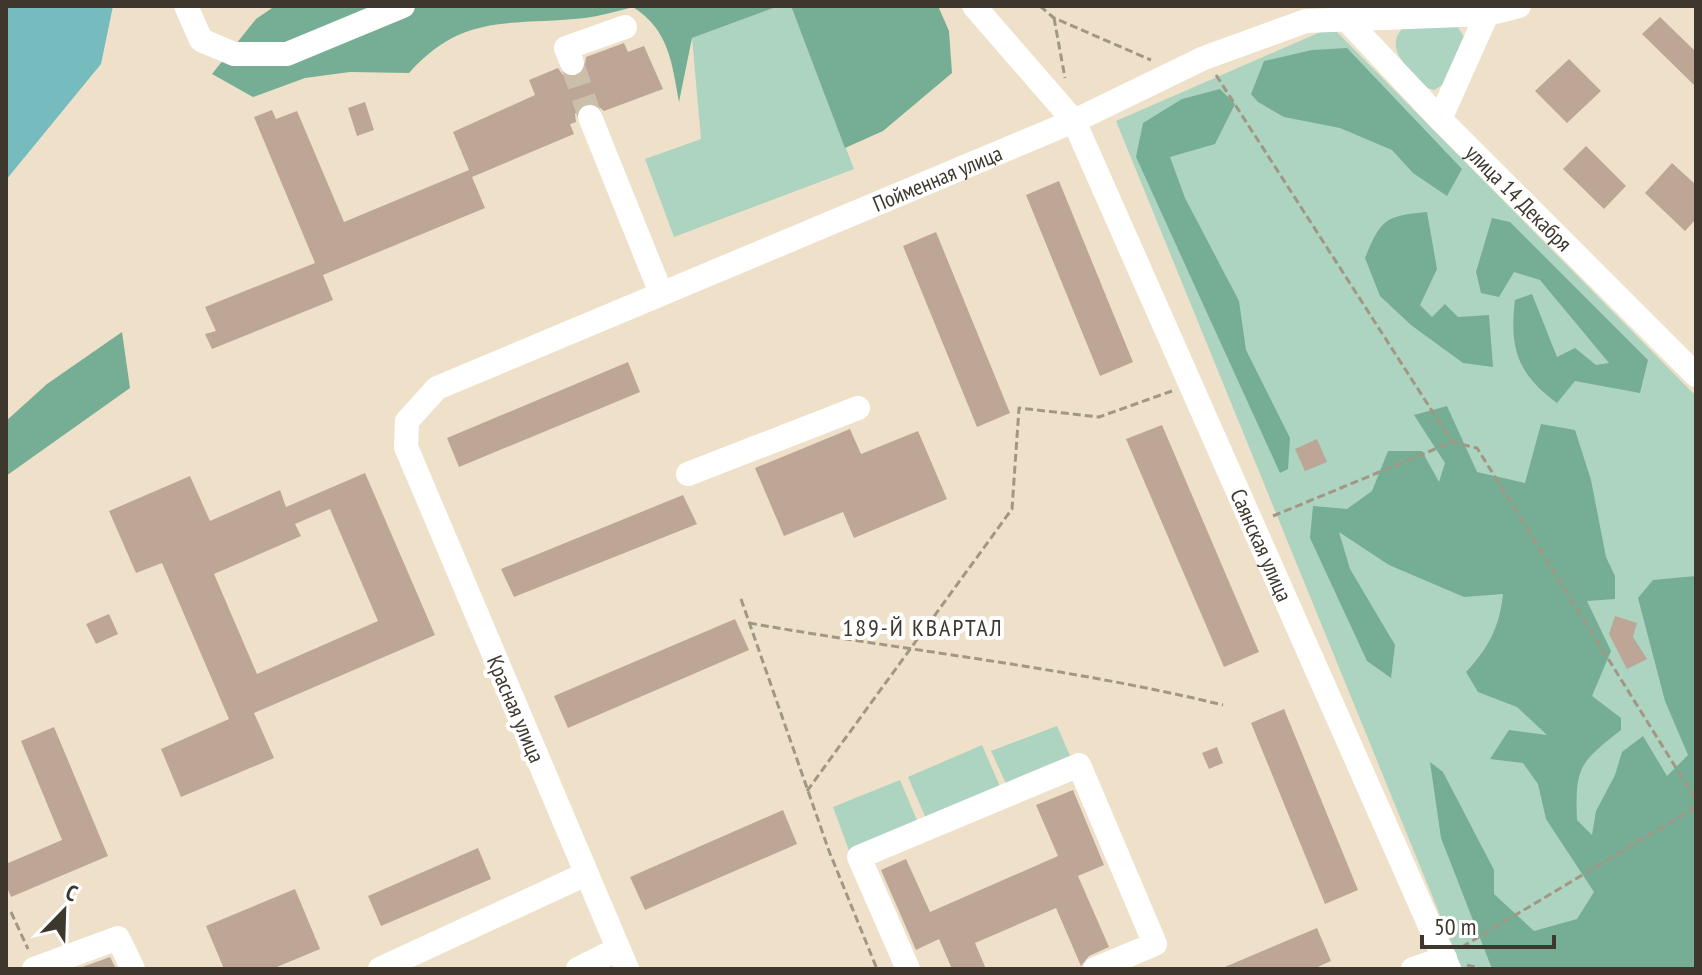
<svg xmlns="http://www.w3.org/2000/svg" width="1702" height="975" viewBox="0 0 1702 975" font-family="'PT Sans Narrow',sans-serif">
<style>
.green{fill:#add3c1}
.forest{fill:#76ae95}
.water{fill:#76bcbf}
.building{fill:#bda696;fill-rule:evenodd}
.lines{fill:none;stroke-linecap:round;stroke-linejoin:round}
.minor-tunnel{stroke:#cbbfaa;stroke-width:24;stroke-dasharray:24 12;stroke-linecap:butt}
.path{stroke:#a19785;stroke-width:3;stroke-dasharray:8 4;stroke-linecap:butt}
.minor{stroke:#fff;stroke-width:24}
.labels{text-anchor:middle;stroke-width:8;stroke-linejoin:round;paint-order:stroke}
.street-label{font-size:22px;fill:#3d372e;stroke:#fff}
.neighbourhood-label{font-size:24px;letter-spacing:2px;fill:#3d372e;stroke:#fff}
</style>
<rect width="100%" height="100%" fill="#efe1c9"/>
<g class="green">
<path d="M779,6H791L854,169L674,237L645,159L701,139L692,38Z"/>
<path d="M1456,24L1464,37L1447,82L1434,90L1428,88C1412,72 1380,48 1405,26Z"/>
<path d="M1332,27L1696,396V969H1462L1116,121Z"/>
<path d="M1057,726L1072,760L1008,788L991,751Z"/>
<path d="M982,745L1002,791L928,823L908,777Z"/>
<path d="M900,780L919,825L850,853L833,807Z"/>
</g>
<g class="forest">
<path d="M275,6H779L692,38L679,102C672,63 669,30 633,7C617,11 601,16 585,18C511,26 463,12 409,73L350,72L305,78L253,97L212,74L256,19Z"/>
<path d="M791,6H938L949,31L952,73L883,131L845,148Z"/>
<path d="M1347,48L1462,169L1447,196L1413,173L1392,150L1340,128L1284,117L1258,102L1251,94L1264,61L1312,50Z"/>
<path d="M1220,89L1235,104L1215,144L1170,157L1185,198L1239,301L1246,350L1290,438L1288,469L1280,473L1136,157L1143,123L1182,99Z"/>
<path d="M1427,212L1437,269L1420,305L1432,317L1445,304L1458,317L1489,315L1493,367L1463,363L1411,325L1380,296L1365,258C1381,219 1385,216 1427,212Z"/>
<path d="M1492,218L1510,222L1648,360L1640,393L1575,381L1557,403C1518,374 1509,349 1515,300L1532,294L1557,357L1575,348L1596,365L1609,363L1540,280L1514,272L1499,297L1481,293L1476,272Z"/>
<path d="M122,332L130,388L6,476V421L47,384Z"/>
<path d="M1447,406L1477,472L1525,483L1541,424L1575,430L1591,480L1606,557L1615,576V599L1587,601L1611,651L1592,696L1621,718V730C1579,763 1575,767 1577,820L1592,835L1596,811L1615,775L1622,752L1643,736L1667,776L1688,755L1665,701L1638,598L1653,580L1696,576V969H1492L1441,838L1430,762L1443,772L1494,870V894L1534,931L1577,919L1594,892L1546,819L1538,784L1523,763L1490,759L1509,730L1547,735L1517,707L1478,692L1466,672C1488,649 1500,626 1503,594L1464,597L1389,565L1339,532L1350,569L1395,645L1391,678L1367,661L1310,538L1313,506L1347,509L1372,491L1388,451H1422L1439,482L1445,463L1414,415Z"/>
</g>
<path class="water" d="M6,6H113L101,64L6,180Z"/>
<g class="building">
<path d="M1660,17L1696,52V87L1642,34Z"/>
<path d="M624,43L628,52L644,46L663,89L604,111L593,102L584,103L575,114L576,122L570,124L574,134L472,177L485,208L323,275L333,300L212,349L205,334L216,331L205,307L315,263L254,117L272,110L276,119L297,111L344,222L469,170L453,132L535,95L529,80L558,68L563,75L577,77L584,72L586,57Z"/>
<path d="M1569,59L1601,91L1567,123L1535,91Z"/>
<path d="M365,102L374,130L357,136L348,108Z"/>
<path d="M1586,146L1626,186L1604,209L1563,169Z"/>
<path d="M1672,163L1696,185V219L1685,231L1645,193Z"/>
<path d="M1059,181L1133,362L1100,376L1026,195Z"/>
<path d="M936,232L1010,413L977,427L903,246Z"/>
<path d="M628,362L640,392L459,467L447,438Z"/>
<path d="M1162,425L1259,652L1224,667L1126,439Z"/>
<path d="M850,429L861,454L918,431L947,499L854,538L843,512L784,536L755,468Z"/>
<path d="M1317,439L1327,462L1305,471L1295,449Z"/>
<path d="M365,473L435,635L254,713L274,758L181,797L161,749L229,719L162,563L136,573L109,511L190,476L210,521L280,490L286,507ZM330,509L378,621L257,674L214,574L301,536L295,524Z"/>
<path d="M683,495L697,524L514,597L501,569Z"/>
<path d="M109,614L118,634L96,644L86,624Z"/>
<path d="M1615,616L1637,623L1633,637L1647,659L1627,669L1609,634Z"/>
<path d="M735,619L749,650L568,728L554,696Z"/>
<path d="M1284,709L1358,890L1325,904L1251,723Z"/>
<path d="M54,727L108,856L11,897L6,885V864L62,840L21,741Z"/>
<path d="M1217,747L1223,763L1209,769L1202,753Z"/>
<path d="M1073,790L1104,865L1078,876L1109,947L1089,956L1081,966L1056,908L975,943L986,969H952L939,939L916,950L881,870L906,859L930,912L1058,856L1036,805Z"/>
<path d="M783,810L797,844L645,910L630,877Z"/>
<path d="M478,848L491,879L381,926L368,896Z"/>
<path d="M295,889L320,949L272,969H224L206,926Z"/>
<path d="M1317,928L1331,961L1313,969H1220Z"/>
<path d="M110,957L116,969H77Z"/>
</g>
<g class="lines">
<path class="minor-tunnel" d="M572,63L590,117"/>
<g class="path">
<path d="M1040,6L1054,18L1151,60"/>
<path d="M1054,18L1065,78"/>
<path d="M1216,75L1452,442"/>
<path d="M1273,516L1452,442L1477,448L1696,800"/>
<path d="M741,599L829,851L877,969"/>
<path d="M749,623C907,651 1067,667 1223,705"/>
<path d="M807,791L1012,509L1019,408L1099,417L1172,391"/>
<path d="M11,912L28,949"/>
<path d="M1462,947L1696,807"/>
<path d="M1467,965L1482,969"/>
<path d="M1523,969H1548"/>
</g>
<g class="minor">
<path d="M186,6L201,40L234,54H287L403,6"/>
<path id="s1" d="M974,6L1074,121L1449,969"/>
<path id="s2" d="M1345,18L1440,119L1696,375"/>
<path d="M572,63L566,48L625,27"/>
<path d="M590,117L661,293"/>
<path d="M1440,119L1487,14"/>
<path d="M688,474L858,408"/>
<path d="M34,969L118,938L133,969"/>
<path d="M380,969L586,874"/>
<path d="M578,969L618,949"/>
<path id="s3" d="M627,969L406,447L407,421L437,388L1074,121L1204,58L1306,21L1487,14L1519,6"/>
<path d="M908,969L859,857L1079,765L1155,944L1095,969"/>
<path d="M1413,969L1445,958"/>
</g>
</g>
<g class="labels">
<g class="street-label">
<text dy="8" stroke="none"><textPath href="#s3" startOffset="1180">Пойменная улица</textPath></text>
<text dy="8" stroke="none"><textPath href="#s2" startOffset="250">улица 14 Декабря</textPath></text>
<text dy="8" stroke="none"><textPath href="#s1" startOffset="616">Саянская улица</textPath></text>
<text transform="translate(516 709) rotate(67)" y="8">Красная улица</text>
</g>
<g class="neighbourhood-label">
<text x="923" y="636">189-Й КВАРТАЛ</text>
</g>
</g>
<rect width="1702" height="975" fill="none" stroke="#3d372e" stroke-width="16"/>
<g transform="translate(64 911) rotate(23)" stroke="#ffffff" stroke-width="6" paint-order="stroke">
<path d="M0-6L14 30L0 20L-14 30Z" fill="#3d372e"/>
<text y="-12" font-size="22" font-weight="bold" text-anchor="middle" fill="#3d372e">С</text>
</g>
<path d="M1422 935v12h132v-12" fill="none" stroke="#3d372e" stroke-width="4"/>
<text x="1434" y="935" font-size="24" fill="#3d372e" stroke="#ffffff" stroke-width="6" paint-order="stroke">50 m</text>
</svg>
